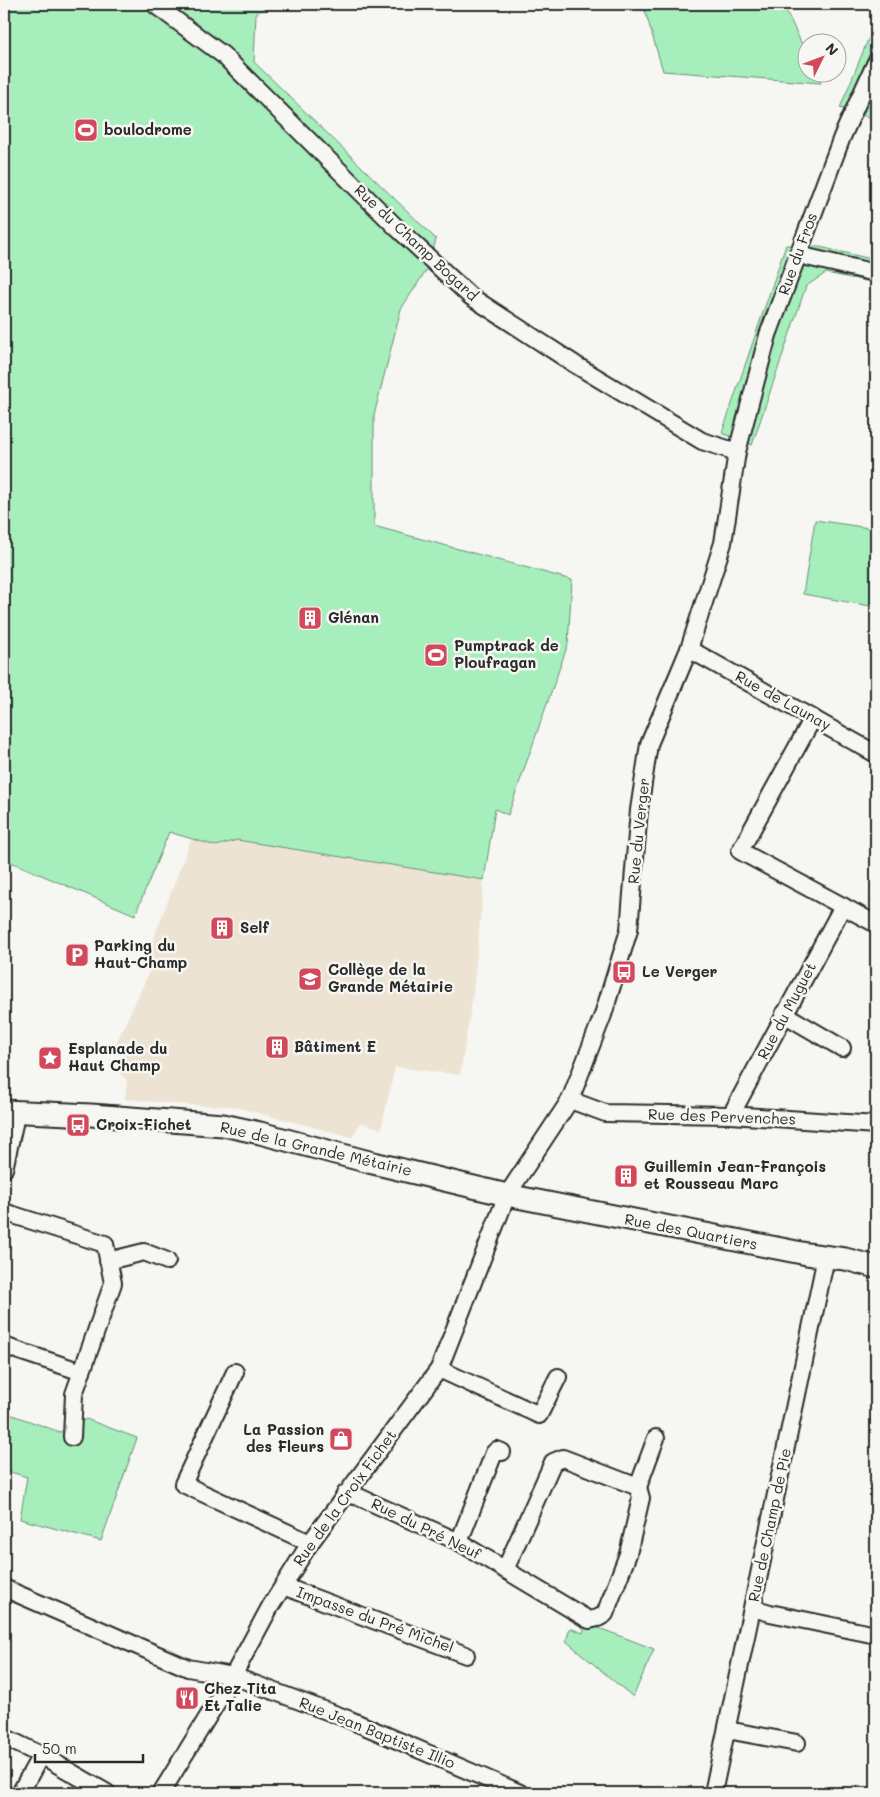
<svg xmlns="http://www.w3.org/2000/svg" width="880" height="1797" viewBox="0 0 880 1797" font-family="Mali,sans-serif">
<style>
.built{fill:#ede3d3}
.green{fill:#a6efbc;stroke:#688d74}
.lines{fill:none;stroke-linecap:round;stroke-linejoin:round}
.minor-casing{stroke:#2b2b2b;stroke-width:20}
.major-casing{stroke:#2b2b2b;stroke-width:25}
.minor{stroke:#f6f6f2;stroke-width:16}
.major{stroke:#f6f6f2;stroke-width:21}
.labels{text-anchor:middle;stroke-width:5;stroke-linejoin:round;paint-order:stroke}
.poi-label{font-size:15px;font-weight:bold;fill:#2b2b2b;stroke:#f6f6f2;text-anchor:start}
.street-label{font-size:15px;fill:#2b2b2b;stroke:#f6f6f2}
</style>
<rect width="100%" height="100%" fill="#f6f6f2"/>
<filter id="ink" filterUnits="userSpaceOnUse"><feTurbulence type="fractalNoise" baseFrequency=".02" numOctaves="2"/><feDisplacementMap in="SourceGraphic" scale="10" xChannelSelector="R" yChannelSelector="G"/><feConvolveMatrix kernelMatrix="1 2 1 2 8 2 1 2 1" color-interpolation-filters="sRGB"/></filter>
<g filter="url(#ink)">
<path class="built" d="M191,839L216,846L237,840L484,880L473,994L460,1075L395,1067L381,1129L361,1122L352,1137L232,1106L187,1105L125,1099L127,1080L118,1071L125,1057L113,1050L153,964L146,959Z"/>
<g class="green">
<path d="M4,4H270L256,14L254,62L436,239L429,266L401,309L374,415V526L572,580L568,644L508,815L495,809L484,880L237,840L216,846L169,832L135,915L4,859Z"/>
<path d="M643,4H783L807,55L808,72L816,73L821,83L663,71Z"/>
<path d="M876,20V115L868,117L840,108Z"/>
<path d="M786,245L820,247L876,260V283L826,273L806,286L752,445L722,433Z"/>
<path d="M815,520L876,529V607L803,594Z"/>
<path d="M4,1412L60,1432L86,1419L137,1438L101,1541L20,1519L27,1477L4,1470Z"/>
<path d="M586,1623L654,1649L633,1697L566,1641L570,1628L583,1633Z"/>
</g>
<g class="lines">
<g class="minor-casing">
<g id="minor">
<path d="M154,4L223,55L397,228L470,296L576,365L702,441L737,452"/>
<path d="M798,253L807,257L876,273"/>
<path d="M689,649L876,754"/>
<path d="M813,718L740,851L876,924"/>
<path d="M784,1014L842,1048"/>
<path d="M570,1100L605,1113L731,1115L876,1125"/>
<path d="M731,1115L843,906"/>
<path d="M4,1169L17,1111"/>
<path d="M4,1212L105,1244L113,1283L74,1394L72,1437"/>
<path d="M108,1261L144,1252L167,1261"/>
<path d="M4,1346L82,1372"/>
<path d="M439,1369L539,1415L558,1377"/>
<path d="M235,1372L183,1484L310,1543"/>
<path d="M638,1487L656,1438"/>
<path d="M345,1494L359,1497L459,1542L589,1620L598,1618L605,1614L628,1554L641,1498L638,1487L563,1458L553,1462L505,1570"/>
<path d="M459,1542L494,1453L497,1450L502,1452"/>
<path d="M283,1586L466,1655"/>
<path d="M4,1588L188,1668L233,1676L348,1719L520,1793"/>
<path d="M753,1608L770,1613L876,1635"/>
<path d="M727,1730L797,1743"/>
<path d="M4,1737L41,1755L107,1793"/>
<path d="M20,1793L41,1755"/>
<path d="M161,1793L233,1676L270,1607L310,1543L439,1369L507,1195L570,1100L603,1015L629,930L639,810L649,744L689,649L723,543L737,452L768,335L842,137L876,62"/>
<path d="M713,1793L826,1257"/>
</g>
</g>
<g class="major-casing">
<path id="major" d="M4,1111L91,1115L223,1125L260,1133L369,1162L507,1195L807,1254L845,1259L876,1267"/>
</g>
<use href="#minor" class="minor"/>
<use href="#major" class="major"/>
</g>
</g>
<defs>
<g id="stadium-square" transform="scale(1.25)"><rect x="-9" y="-9" width="18" height="18" rx="4" fill="#d1495b" stroke="#f6f6f2"/><path d="M0-5a6.5 5 0 1 0 0 10a6.5 5 0 1 0 0-10ZM-3.5-1.8h7v3.6h-7Z" fill="#fff"/></g>
<g id="building-square" transform="scale(1.25)"><rect x="-9" y="-9" width="18" height="18" rx="4" fill="#d1495b" stroke="#f6f6f2"/><path d="M-4-6H4V6H1V3H-1V6H-4ZM-2.5-4.3h1.7v1.8h-1.7ZM.8-4.3h1.7v1.8H.8ZM-2.5-1h1.7V.8h-1.7ZM.8-1h1.7V.8H.8Z" fill="#fff"/></g>
<g id="parking-square" transform="scale(1.25)"><rect x="-9" y="-9" width="18" height="18" rx="4" fill="#d1495b" stroke="#f6f6f2"/><path d="M-3.5-5.5H1a3.5 3.5 0 0 1 0 7H-1V5.5H-3.5ZM-1-3.4V-.6H.8a1.4 1.4 0 0 0 0-2.8Z" fill="#fff"/></g>
<g id="bus-square" transform="scale(1.25)"><rect x="-9" y="-9" width="18" height="18" rx="4" fill="#d1495b" stroke="#f6f6f2"/><path d="M-5-6H5V4H4V6H2V4H-2V6H-4V4H-5ZM-3.5-4V0h7V-4ZM-3.5 1.2v1.5H-2V1.2ZM2 1.2v1.5H3.5V1.2Z" fill="#fff"/></g>
<g id="school-square" transform="scale(1.25)"><rect x="-9" y="-9" width="18" height="18" rx="4" fill="#d1495b" stroke="#f6f6f2"/><path d="M0-5L7-2L0 1L-7-2ZM-4 1L0 2.5L4 1V4Q0 6-4 4Z" fill="#fff"/></g>
<g id="sight-square" transform="scale(1.25)"><rect x="-9" y="-9" width="18" height="18" rx="4" fill="#d1495b" stroke="#f6f6f2"/><path d="M0-6L1.8-2.2L6-1.7L2.9 1.2L3.7 5.4L0 3.3L-3.7 5.4L-2.9 1.2L-6-1.7L-1.8-2.2Z" fill="#fff"/></g>
<g id="shop-square" transform="scale(1.25)"><rect x="-9" y="-9" width="18" height="18" rx="4" fill="#d1495b" stroke="#f6f6f2"/><path d="M-5-2.5h2.3a2.7 3.5 0 0 1 5.4 0H5L5.5 6h-11ZM-1.5-2.5h3a1.5 2.3 0 0 0-3 0Z" fill="#fff"/></g>
<g id="restaurant-square" transform="scale(1.25)"><rect x="-9" y="-9" width="18" height="18" rx="4" fill="#d1495b" stroke="#f6f6f2"/><path d="M-5-6h1v4h1v-4h1v4h1v-4h1v5L-1.5 .5V6h-2V.5L-5-1ZM5-6V6H3V1.5H1.5Q1.5-4 5-6Z" fill="#fff"/></g>
</defs>
<g fill-rule="evenodd">
<use href="#stadium-square" x="86" y="130"/>
<use href="#building-square" x="310" y="618"/>
<use href="#stadium-square" x="436" y="655"/>
<use href="#building-square" x="222" y="928"/>
<use href="#parking-square" x="77" y="955"/>
<use href="#bus-square" x="624" y="972"/>
<use href="#school-square" x="310" y="979"/>
<use href="#building-square" x="277" y="1047"/>
<use href="#sight-square" x="50" y="1058"/>
<use href="#bus-square" x="78" y="1125"/>
<use href="#building-square" x="626" y="1176"/>
<use href="#shop-square" x="341" y="1439"/>
<use href="#restaurant-square" x="187" y="1698"/>
</g>
<g class="labels">
<g class="poi-label">
<text x="104" y="135">boulodrome</text>
<text x="328" y="623">Glénan</text>
<text x="454" y="651">Pumptrack de<tspan x="454" dy="17">Ploufragan</tspan></text>
<text x="240" y="933">Self</text>
<text x="94" y="951">Parking du<tspan x="94" dy="17">Haut-Champ</tspan></text>
<text x="328" y="975">Collège de la<tspan x="328" dy="17">Grande Métairie</tspan></text>
<text x="642" y="977">Le Verger</text>
<text x="294" y="1052">Bâtiment E</text>
<text x="68" y="1054">Esplanade du<tspan x="68" dy="17">Haut Champ</tspan></text>
<text x="96" y="1130">Croix-Fichet</text>
<text x="644" y="1172">Guillemin Jean-François<tspan x="644" dy="17">et Rousseau Marc</tspan></text>
<text x="324" y="1435" text-anchor="end">La Passion<tspan x="324" dy="17">des Fleurs</tspan></text>
<text x="204" y="1694">Chez Tita<tspan x="204" dy="17">Et Talie</tspan></text>
</g>
<g class="street-label">
<text transform="translate(416 243) rotate(43)" y="5">Rue du Champ Bogard</text>
<text transform="translate(798 254) rotate(-70)" y="5">Rue du Fros</text>
<text transform="translate(783 701) rotate(29)" y="5">Rue de Launay</text>
<text transform="translate(639 831) rotate(-84)" y="5">Rue du Verger</text>
<text transform="translate(787 1011) rotate(-62)" y="5">Rue du Muguet</text>
<text transform="translate(722 1117) rotate(2)" y="5">Rue des Pervenches</text>
<text transform="translate(316 1149) rotate(13)" y="5">Rue de la Grande Métairie</text>
<text transform="translate(691 1232) rotate(11)" y="5">Rue des Quartiers</text>
<text transform="translate(345 1498) rotate(-54)" y="5">Rue de la Croix Fichet</text>
<text transform="translate(770 1525) rotate(-78)" y="5">Rue de Champ de Pie</text>
<text transform="translate(426 1529) rotate(26)" y="5">Rue du Pré Neuf</text>
<text transform="translate(375 1620) rotate(20)" y="5">Impasse du Pré Michel</text>
<text transform="translate(377 1733) rotate(22)" y="5">Rue Jean Baptiste Illio</text>
</g>
</g>
<rect width="880" height="1797" fill="none" stroke="#f6f6f2" stroke-width="20"/>
<rect x="10" y="10" width="860" height="1777" fill="none" stroke="#2b2b2b" stroke-width="2" filter="url(#ink)"/>
<g transform="translate(822 58) rotate(48)"><circle r="24" fill="#f6f6f2" stroke="#a5a5a2"/>
<path d="M0-4L9 19L0 12L-9 19Z" fill="#d1495b"/>
<text y="-8" font-size="14" font-weight="bold" text-anchor="middle" fill="#2b2b2b">N</text>
</g>
<path d="M35 1754v8h108v-8" fill="none" stroke="#2b2b2b" stroke-width="2.5"/>
<text x="42" y="1754" font-size="15" fill="#2b2b2b" stroke="#f6f6f2" stroke-width="4" paint-order="stroke">50 m</text>
</svg>
